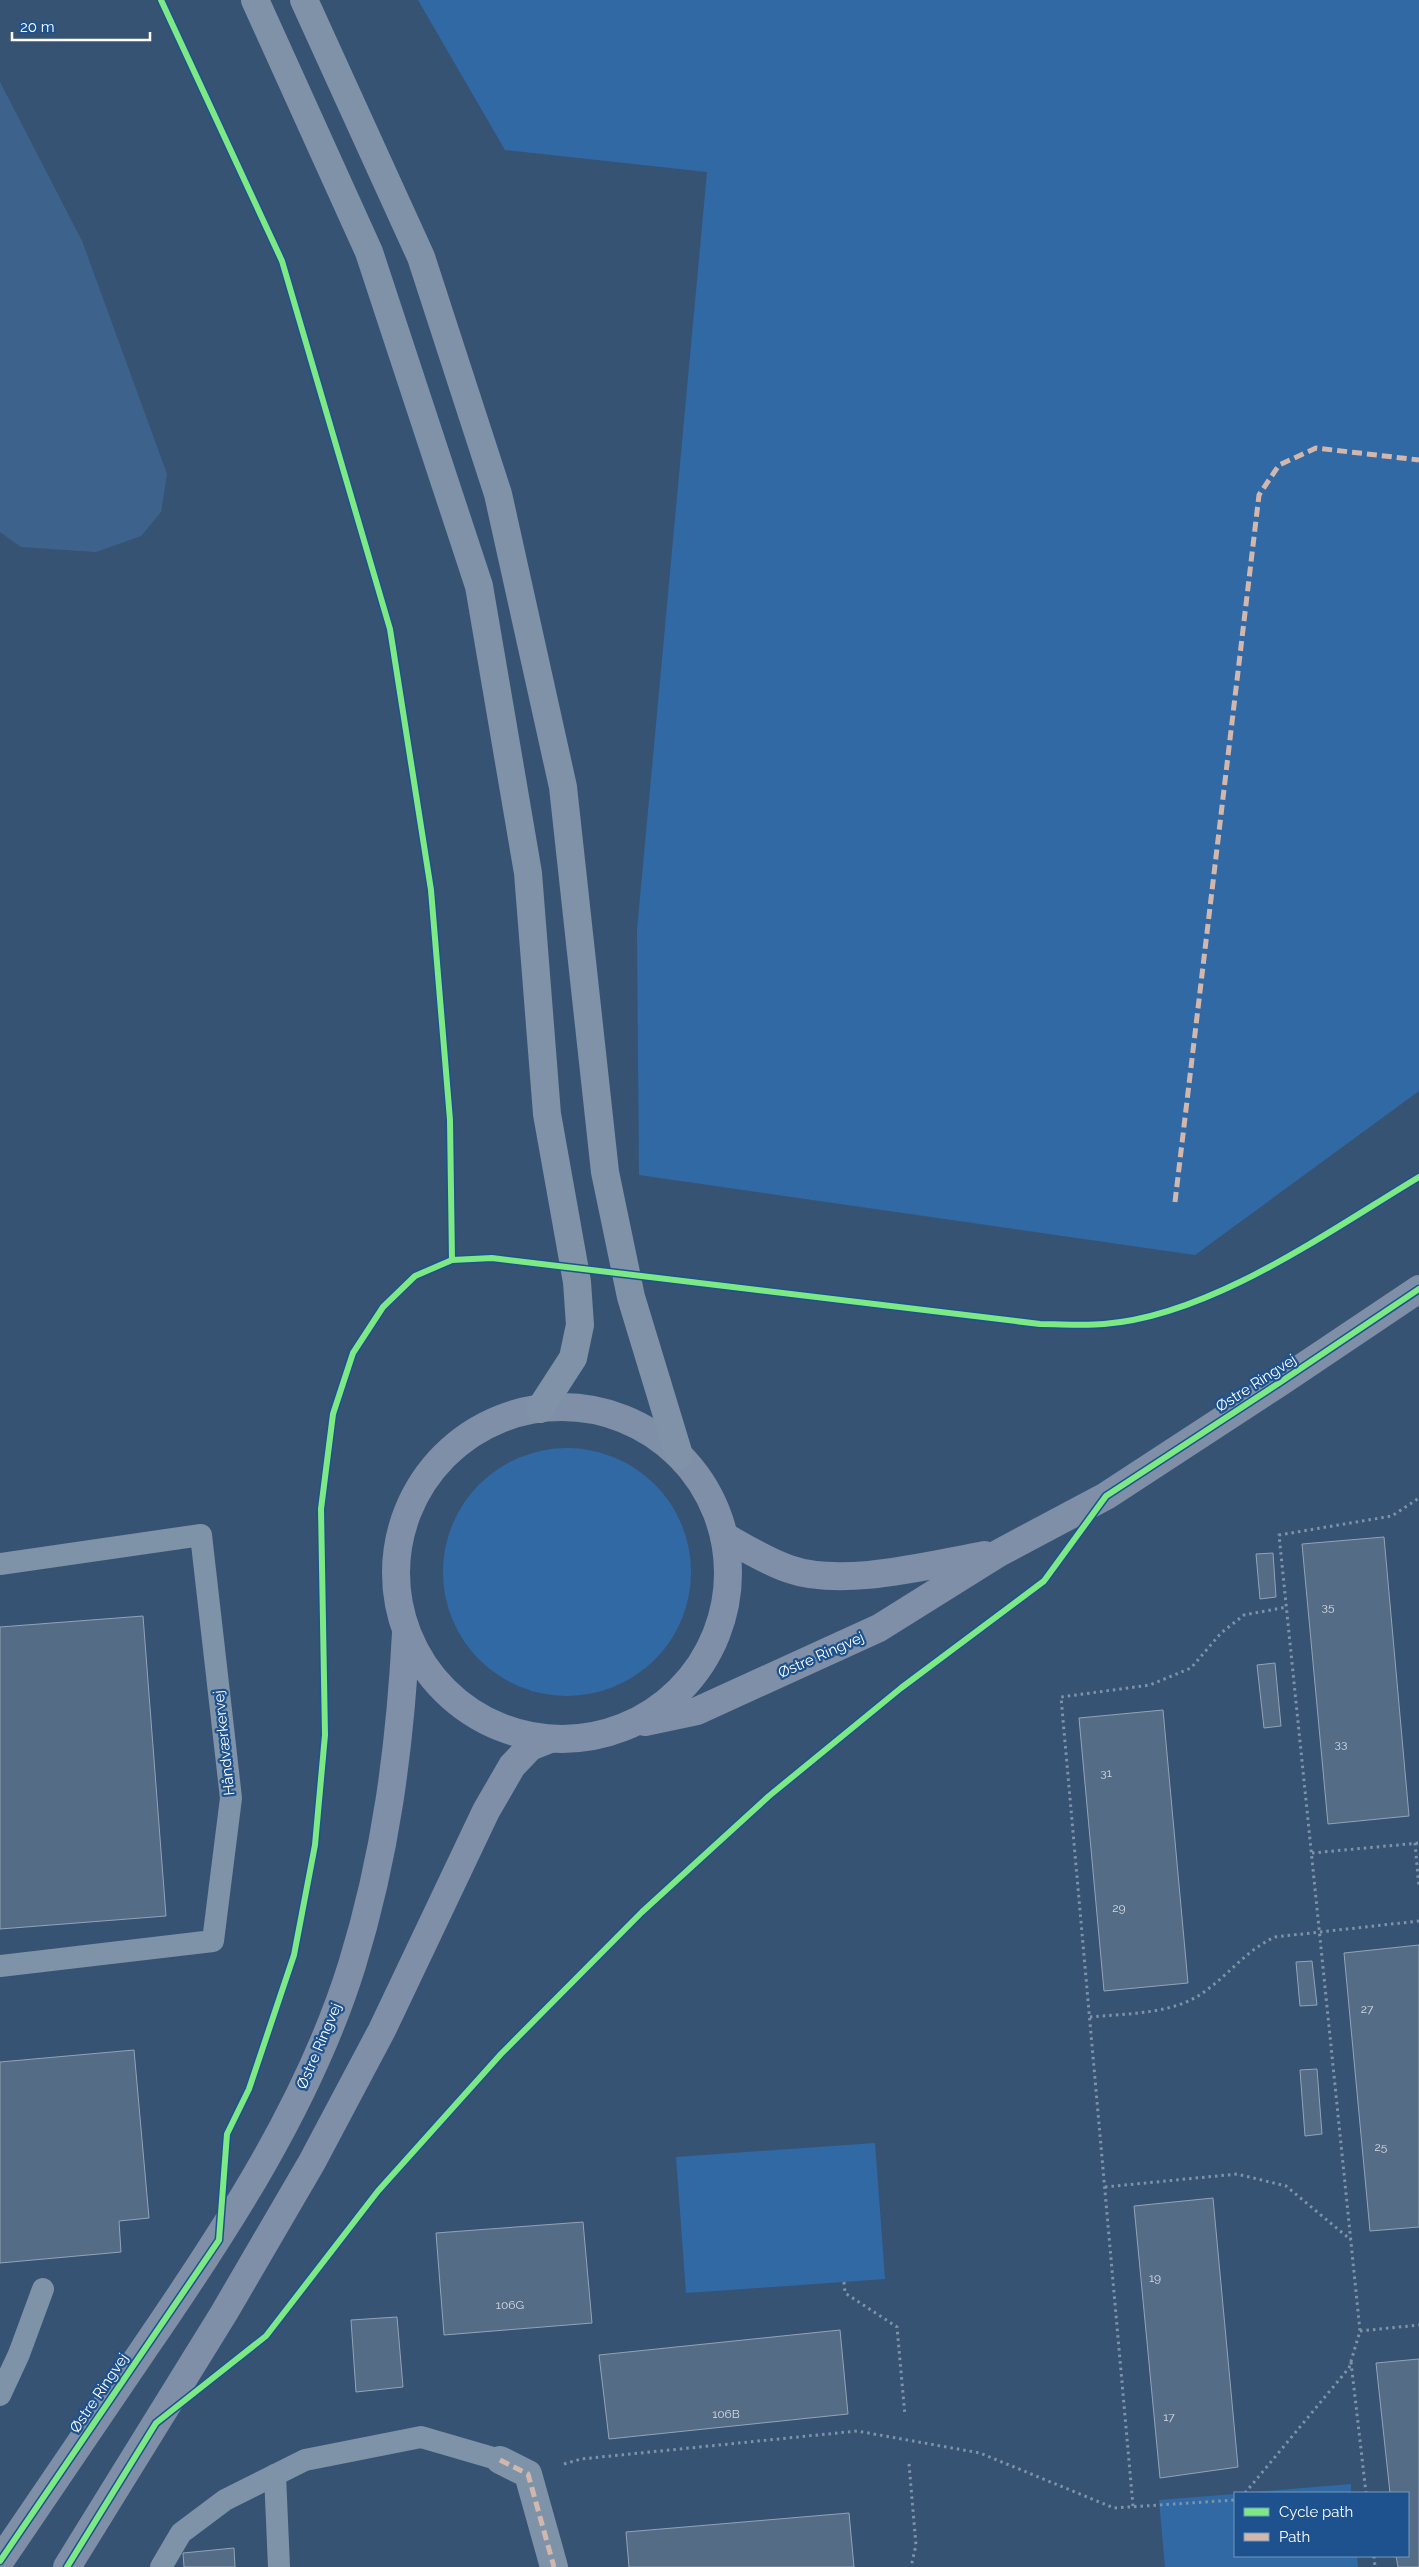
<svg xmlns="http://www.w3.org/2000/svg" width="1419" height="2567" viewBox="0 0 1419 2567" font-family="Raleway,sans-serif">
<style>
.green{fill:#3169a4}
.water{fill:#3d638d}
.building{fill:#556c86;stroke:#93a3b6}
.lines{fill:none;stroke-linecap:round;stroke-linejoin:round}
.path{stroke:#7e93a8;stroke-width:3;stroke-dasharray:2.5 4;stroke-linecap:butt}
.service{stroke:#7e93a8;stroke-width:22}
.minor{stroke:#7e93a8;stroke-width:28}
.primary{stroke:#7e8fa7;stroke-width:28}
.motorway{stroke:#7f92a7;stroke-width:28}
.quiet{stroke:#d1b7ad;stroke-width:5;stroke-dasharray:10 5;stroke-linecap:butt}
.cycleway-casing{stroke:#1d528e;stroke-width:9}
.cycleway{stroke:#7ce984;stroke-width:6}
.labels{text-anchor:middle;stroke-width:4.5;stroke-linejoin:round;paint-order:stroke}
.number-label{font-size:12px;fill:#d4dae1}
.street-label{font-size:15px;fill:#fff;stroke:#1d528e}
</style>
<rect width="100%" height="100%" fill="#375374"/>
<g class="green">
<path d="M418,0H1419V1091L1195,1255L639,1175L637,930L707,172L505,150Z"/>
<circle cx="567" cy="1572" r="124"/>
<path d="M875,2143L885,2279L686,2293L676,2157Z"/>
<path d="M1351,2484V2493H1242Z"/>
<path d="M1235,2494V2556H1357L1358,2567H1165L1159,2500Z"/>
</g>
<path class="water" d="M0,82L82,241L167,474L161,512L141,536L96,552L21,547L0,532Z"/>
<g class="building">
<path d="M1384,1537L1409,1816L1328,1824L1302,1544Z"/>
<path d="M1273,1553L1276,1597L1260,1599L1256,1554Z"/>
<path d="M143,1616L166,1916L0,1929V1627Z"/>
<path d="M1275,1663L1281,1726L1264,1728L1257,1665Z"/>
<path d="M1163,1710L1188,1983L1104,1991L1079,1718Z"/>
<path d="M1419,1945V2227L1370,2231L1344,1953Z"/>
<path d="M1312,1961L1317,2005L1300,2006L1296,1962Z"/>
<path d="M134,2050L149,2218L119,2221L121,2252L0,2263V2062Z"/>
<path d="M1317,2069L1322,2134L1305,2136L1300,2070Z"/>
<path d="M1213,2198L1238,2467L1160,2478L1134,2206Z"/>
<path d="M583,2222L592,2323L444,2335L436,2233Z"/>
<path d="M397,2317L403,2387L356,2392L351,2320Z"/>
<path d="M840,2330L848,2414L609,2439L599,2355Z"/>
<path d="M1419,2359V2567H1398L1396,2556H1408V2493H1390L1376,2363Z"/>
<path d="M849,2513L854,2567H629L626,2532Z"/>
<path d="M234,2548L235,2567H184L183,2553Z"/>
</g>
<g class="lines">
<g class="path">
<path d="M1415,1843L1419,1888"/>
<path d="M1312,1853L1419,1843"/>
<path d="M1090,2017C1129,2013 1176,2015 1208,1989C1231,1972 1248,1949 1275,1937L1419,1921"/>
<path d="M1105,2187L1237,2174L1286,2186L1351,2240"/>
<path d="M844,2282L845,2293L897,2327L905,2416"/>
<path d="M1360,2331L1419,2325"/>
<path d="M1351,2362L1366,2493"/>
<path d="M564,2464L581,2459L857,2431L980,2453L1114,2508L1235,2500"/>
<path d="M909,2464L916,2545L911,2567"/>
<path d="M1245,2493L1349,2368L1360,2331L1279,1535L1392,1516L1419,1498"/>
<path d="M1133,2506L1061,1697L1150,1685L1191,1668L1221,1633L1244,1615L1287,1607"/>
<path d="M1374,2556L1375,2567"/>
</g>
<g class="service">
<path d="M0,1564L201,1535L231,1798L213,1941L0,1966"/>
<path d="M0,2395L19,2354L43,2289"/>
<path d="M275,2475L279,2567"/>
<path d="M161,2567L181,2533L225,2500L305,2460L421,2437L500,2460"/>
</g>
<path class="minor" d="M500,2460L528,2474L554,2567"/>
<g class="primary">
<circle cx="562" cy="1573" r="166"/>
<path d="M724,1536C745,1548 766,1561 789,1569C843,1588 929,1565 985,1555"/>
<path d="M645,1722L697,1711L879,1628L999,1553L1106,1496L1279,1383L1419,1289"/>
<path d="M0,2561C49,2489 97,2418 146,2346C227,2228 309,2103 352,1965C386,1855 400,1747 406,1633"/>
<path d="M67,2567L224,2313L312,2162L382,2030L486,1811L512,1766L530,1747L550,1739"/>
</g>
<g class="motorway">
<path d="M255,0L369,252L479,586L528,873L547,1114L577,1282L580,1325L573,1358L540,1409"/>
<path d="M304,0L421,257L498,494L563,787L605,1172L631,1297L679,1455"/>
</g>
<g class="quiet">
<path d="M1175,1202L1259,495L1279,465L1316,448L1419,460"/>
<path d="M500,2460L528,2474L554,2567"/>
</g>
<g class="cycleway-casing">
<g id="cycleway">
<path d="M161,0L282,261L390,629L431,890L450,1120L452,1260"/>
<path d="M0,2561L219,2240L227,2134L249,2089L294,1955L315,1845L325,1735L321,1509L333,1414L353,1353L383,1307L415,1276L452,1260L492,1258L1040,1324C1061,1324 1083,1326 1104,1324C1211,1316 1329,1231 1419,1177"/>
<path d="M67,2567L156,2423L266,2336L378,2191L501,2054L642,1912L769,1796L901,1688L1044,1581L1106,1496L1279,1383L1419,1289"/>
</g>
</g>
<use href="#cycleway" class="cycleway"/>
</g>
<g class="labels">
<g class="number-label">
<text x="1328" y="1611">35</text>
<text x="1341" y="1748">33</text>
<text x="1106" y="1777">31</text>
<text x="1119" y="1912">29</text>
<text x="1367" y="2013">27</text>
<text x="1381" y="2151">25</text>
<text x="1155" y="2282">19</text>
<text x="510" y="2309">106G</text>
<text x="726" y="2418">106B</text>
<text x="1169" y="2421">17</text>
</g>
<g class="street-label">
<text transform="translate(1256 1383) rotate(-33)" y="5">Østre Ringvej</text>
<text transform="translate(821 1655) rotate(-24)" y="5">Østre Ringvej</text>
<text transform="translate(224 1743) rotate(-96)" y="5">Håndværkervej</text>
<text transform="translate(319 2046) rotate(-67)" y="5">Østre Ringvej</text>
<text transform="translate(99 2393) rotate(-56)" y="5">Østre Ringvej</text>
</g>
</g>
<rect x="1234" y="2492" width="175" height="65" fill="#1d528e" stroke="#7797bb"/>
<rect x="1244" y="2508" width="25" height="8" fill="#7ce984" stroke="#7797bb"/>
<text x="1279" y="2517" font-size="15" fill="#ffffff">Cycle path</text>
<rect x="1244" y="2533" width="25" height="8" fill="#d1b7ad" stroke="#7797bb"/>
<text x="1279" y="2542" font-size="15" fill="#ffffff">Path</text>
<path d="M12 32v8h138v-8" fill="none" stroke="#ffffff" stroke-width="2.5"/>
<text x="20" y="32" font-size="15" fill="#ffffff" stroke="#1d528e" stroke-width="4" paint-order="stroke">20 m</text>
</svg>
